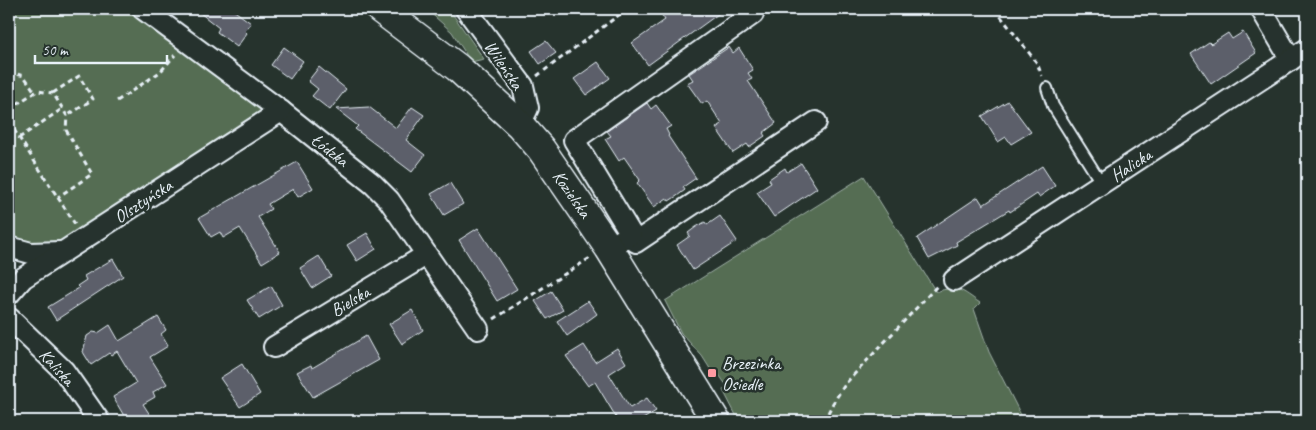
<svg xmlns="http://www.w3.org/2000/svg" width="1316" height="430" viewBox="0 0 1316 430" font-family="Caveat,sans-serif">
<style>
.green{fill:#556d53;stroke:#9eafa6}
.building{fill:#5c5e6a;stroke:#e8f1f8}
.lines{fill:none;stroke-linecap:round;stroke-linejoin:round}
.lane-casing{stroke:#e8f1f8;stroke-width:14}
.street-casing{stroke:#e8f1f8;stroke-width:24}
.secondary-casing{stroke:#e8f1f8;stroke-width:31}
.path{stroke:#e8f1f8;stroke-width:3;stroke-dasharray:5 4;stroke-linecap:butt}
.lane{stroke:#26332d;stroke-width:10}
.street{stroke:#26332d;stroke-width:20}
.secondary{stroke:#26332d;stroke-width:28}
.poi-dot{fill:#ff9aa2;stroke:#26332d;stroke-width:2}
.labels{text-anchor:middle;stroke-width:5;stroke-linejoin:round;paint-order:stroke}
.street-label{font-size:18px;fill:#e8f1f8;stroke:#26332d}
.poi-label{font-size:18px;fill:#e8f1f8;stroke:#26332d;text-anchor:start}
</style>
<rect width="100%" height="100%" fill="#26332d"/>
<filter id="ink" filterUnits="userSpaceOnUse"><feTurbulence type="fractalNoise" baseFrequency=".02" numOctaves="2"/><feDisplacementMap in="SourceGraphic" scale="10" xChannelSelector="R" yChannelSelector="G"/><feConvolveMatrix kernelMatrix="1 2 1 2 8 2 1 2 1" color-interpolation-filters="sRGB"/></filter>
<g filter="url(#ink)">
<g class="green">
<path d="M9,9H130L257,103L261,109L260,116L67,240L37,246L9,237Z"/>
<path d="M426,9H449L484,59L471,62L452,32Z"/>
<path d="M864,176L936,292C958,284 962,291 980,303L974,309L989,352L1024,421H739L723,390L727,386L717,372L714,375L702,356L681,333L665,301Z"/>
</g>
<g class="building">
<path d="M195,9H232L251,23L245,31L247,33L237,47L217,32L219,28Z"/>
<path d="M658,9H725L648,65L632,43L665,20Z"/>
<path d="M1243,32L1256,53L1211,84L1191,54L1209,42L1211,44L1228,33L1232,39Z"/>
<path d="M546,41L556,53L540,64L531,51Z"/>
<path d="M284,47L303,61L290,79L271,65Z"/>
<path d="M729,47L733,53L739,48L753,70L748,73L752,79L748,81L776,123L763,133L765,136L749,147L747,144L733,153L716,128L722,124L707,101L702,104L687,83L693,80L689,74Z"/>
<path d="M598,62L610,78L586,95L574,79Z"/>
<path d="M319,67L346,89L330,110L312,96L318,89L308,81Z"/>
<path d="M1008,101L1031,132L1011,144L1006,137L998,142L982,116Z"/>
<path d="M647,103L651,109L656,105L671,126L666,129L669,135L668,136L696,178L683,187L685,190L677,196L669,201L667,198L654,207L637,183L640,180L624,157L619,161L605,139L611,136L607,131Z"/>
<path d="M369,107L396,128L412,107L424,115L406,140L425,155L412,172L355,129L358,126L336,109Z"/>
<path d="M297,162L313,188L298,197L293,189L268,204L271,209L258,217L280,252L262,263L240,228L223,238L220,232L211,237L199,218Z"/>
<path d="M801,163L817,188L774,217L757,192L771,183L769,179L785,168L787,172Z"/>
<path d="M1042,166L1055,186L1039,197L1037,194L1010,212L1009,210L956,242L957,245L929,259L917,238L978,197L983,205Z"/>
<path d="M450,183L463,204L444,215L431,194Z"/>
<path d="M720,216L737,241L693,270L677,245L690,236L688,233L696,227L705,222L707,225Z"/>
<path d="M478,228L517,289L497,301L459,240Z"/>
<path d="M367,233L376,249L357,261L347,245Z"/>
<path d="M319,256L331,276L312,288L300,268Z"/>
<path d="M113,259L123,276L56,320L48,307L79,288L77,286L86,280L84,276Z"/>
<path d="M271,286L282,305L259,319L247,300Z"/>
<path d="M551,291L563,310L547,319L535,301Z"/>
<path d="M588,301L597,314L567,336L557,321Z"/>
<path d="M412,310L423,330L402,344L389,324Z"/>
<path d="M158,317L166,330L161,334L168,346L150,357L167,384L153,392L155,397L143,404L154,421H127L113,397L136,383L117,351L111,355L109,353L91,365L83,352L87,336L93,332L98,333L110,325L119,341Z"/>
<path d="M366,336L379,360L313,397L297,372L311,365L312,368Z"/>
<path d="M584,345L595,362L617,348L626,363L609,374L630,408L647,398L656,411L640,421H609L616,417L595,382L588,386L566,356Z"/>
<path d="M242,364L260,394L240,407L220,378Z"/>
</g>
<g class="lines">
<g class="lane-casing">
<path id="lane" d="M1047,88L1053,106L1102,184"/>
</g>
<g class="street-casing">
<g id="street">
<path d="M143,9L281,111L373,184L389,200L478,329"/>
<path d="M466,9L523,86L528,108L520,125"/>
<path d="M1261,9L1291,60"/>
<path d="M631,234L636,242L816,122"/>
<path d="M9,247L31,253L61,252"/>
<path d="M609,248L631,234L574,140L753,14"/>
<path d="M954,280L1307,49"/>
<path d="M9,294L23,278L281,111"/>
<path d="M9,318L64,371L99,421"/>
<path d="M274,347L426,255"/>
</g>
</g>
<g class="secondary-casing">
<path id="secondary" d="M380,9L458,68L520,125L541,149L609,248L716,421"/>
</g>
<g class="path">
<path d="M995,9L1037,63L1042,76"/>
<path d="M9,72L24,76L35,92"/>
<path d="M537,76L627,9"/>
<path d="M53,93L79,76L93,99L67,116"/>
<path d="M117,101L160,72L175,55"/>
<path d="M9,109L37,91L53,93L67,116L66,130L92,174L58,197"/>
<path d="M9,122L75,224"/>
<path d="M19,138L62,109"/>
<path d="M494,319L590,258"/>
<path d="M824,421L833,403L846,383L937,286"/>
</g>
<use href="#lane" class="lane"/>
<use href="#street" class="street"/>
<use href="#secondary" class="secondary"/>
</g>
</g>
<rect class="poi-dot" x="707" y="368" width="10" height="10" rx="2.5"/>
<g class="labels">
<g class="street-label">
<text transform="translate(504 65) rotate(56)" y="6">Wileńska</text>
<text transform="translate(330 150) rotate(38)" y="6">Łódzka</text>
<text transform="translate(1131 165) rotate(-33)" y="6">Halicka</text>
<text transform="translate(572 194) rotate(55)" y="6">Kozielska</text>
<text transform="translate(143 201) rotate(-33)" y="6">Olsztyńska</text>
<text transform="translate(350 301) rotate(-31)" y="6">Bielska</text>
<text transform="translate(57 367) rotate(48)" y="6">Kaliska</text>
</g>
<g class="poi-label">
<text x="722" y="369">Brzezinka<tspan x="722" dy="21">Osiedle</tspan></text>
</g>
</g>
<rect width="1316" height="430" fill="none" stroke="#26332d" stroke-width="30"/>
<rect x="15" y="15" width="1286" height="400" fill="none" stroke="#e8f1f8" stroke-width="2" filter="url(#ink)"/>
<path d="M35 55v8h132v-8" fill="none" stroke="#e8f1f8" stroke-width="2.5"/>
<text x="42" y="55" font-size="15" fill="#e8f1f8" stroke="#26332d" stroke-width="4" paint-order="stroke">50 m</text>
</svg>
